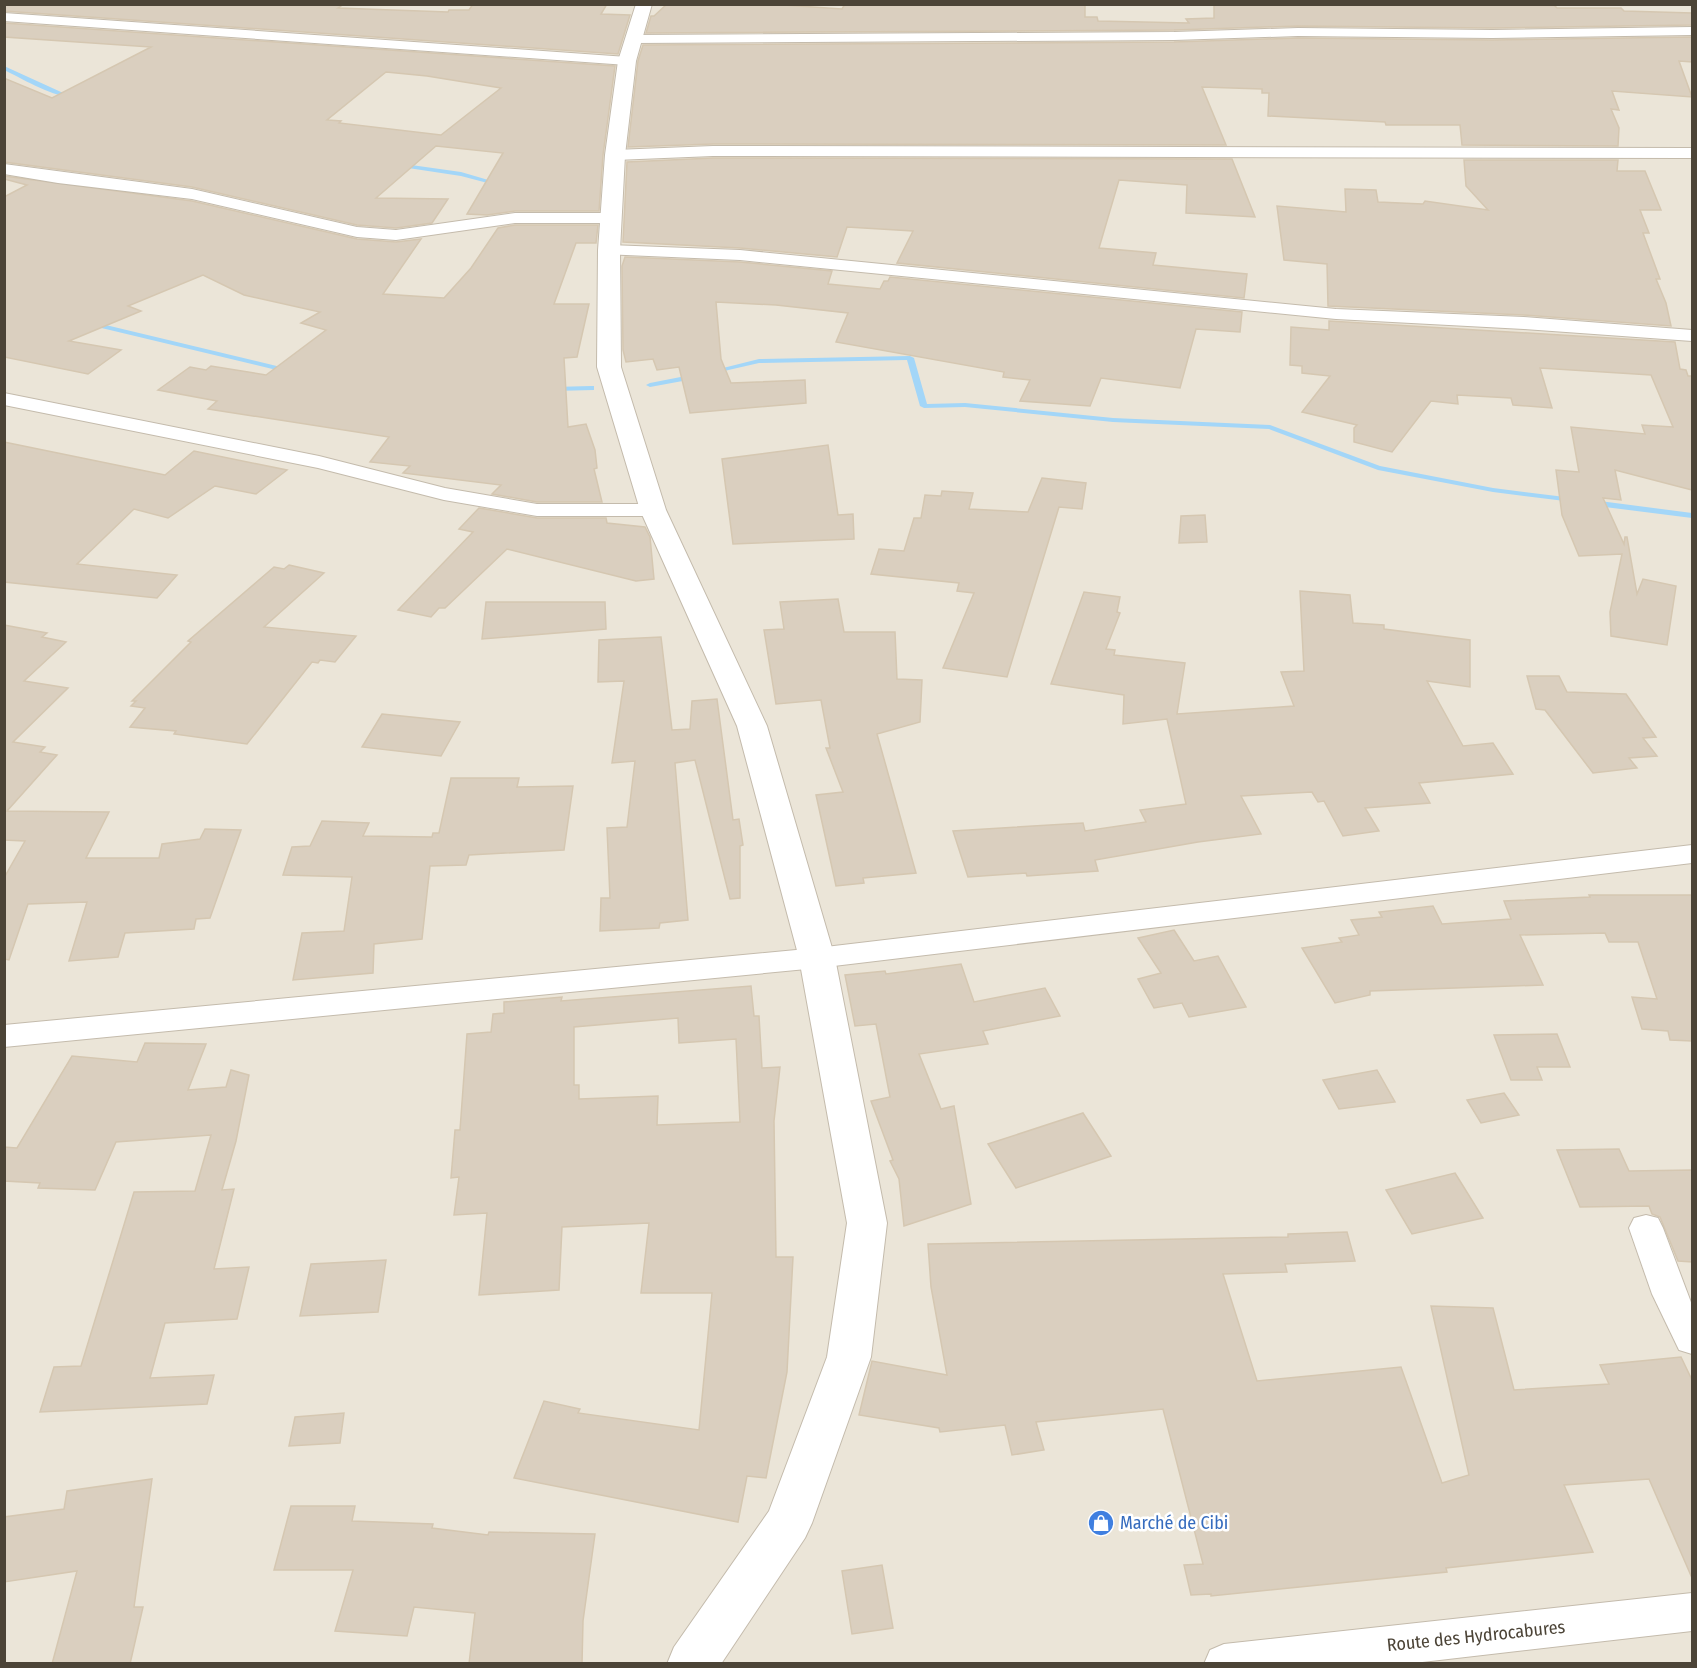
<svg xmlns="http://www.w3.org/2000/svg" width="1697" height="1668" viewBox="0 0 1697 1668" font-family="'Fira Sans Condensed',sans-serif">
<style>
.residential{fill:#ebe5d8}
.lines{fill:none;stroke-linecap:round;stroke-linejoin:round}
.stream{fill:#a3d6f8;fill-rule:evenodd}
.building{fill:#dacfbf;stroke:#d5c7b1;stroke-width:1.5;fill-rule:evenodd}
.minor-casing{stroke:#c4bbac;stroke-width:2}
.tertiary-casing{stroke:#c4bbac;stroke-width:2}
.minor{fill:#fff;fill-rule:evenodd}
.tertiary{fill:#fff;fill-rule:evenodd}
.labels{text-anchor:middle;stroke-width:5;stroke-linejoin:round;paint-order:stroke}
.near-shop-label{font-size:18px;fill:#366cbe;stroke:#fff;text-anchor:start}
.near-street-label{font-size:18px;fill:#4c4437;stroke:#fff}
</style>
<rect width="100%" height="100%" fill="#f7f3eb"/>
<rect class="residential" x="5" y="5" width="1687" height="1658"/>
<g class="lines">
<g class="stream">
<path d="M4,66L61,92L77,95C59,102 22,78 4,70Z"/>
<path d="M397,163L461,172L502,184L499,186L461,176L395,166L394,165Z"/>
<path d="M89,321L289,369L293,371L289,373L89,325Z"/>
<path d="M910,356L914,358L927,404L965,403L1113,418L1270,425L1380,466L1493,488L1573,498L1577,500L1573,502L1493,492L1378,470L1269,429L1113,422L965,407L924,408L920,406L907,360L759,363L711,374L707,372L759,359Z"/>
<path d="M696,374L700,376L699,378L650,387L646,385L650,383Z"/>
<path d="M591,386H594V390L553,391L549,389L553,387Z"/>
<path d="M1592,500L1692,513V518L1589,505L1588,503Z"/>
</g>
</g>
<g class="building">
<path d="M4,4H344L338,8L448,12L449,10H469L473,4H607L601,14L630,15L618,54L4,11Z"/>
<path d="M667,4H769L842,9L845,4H1085V17H1097L1098,21L1189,23L1186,19L1214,18V4L1554,5L1557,8H1621L1624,11L1692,13V25L1492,28L1298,26L1174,30L646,33L651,16H654Z"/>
<path d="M4,23L615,66L603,155L599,211H515L487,215L467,214L503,153L436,146L376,198L448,199L432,223L396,228L357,225L192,187L4,162V78L52,98L151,47L4,37ZM386,72L427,76L501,88L441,135L339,123L341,121L327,120Z"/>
<path d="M1692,37V62L1679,61L1692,97L1612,91L1619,110L1611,109L1619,128L1618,146L1462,145L1460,125H1386L1385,122L1268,116L1269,93H1262V89L1202,87L1226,145L713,144L628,147L638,61L643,45L1174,42L1298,38L1492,40Z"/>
<path d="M713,158L1232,159L1255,217L1186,213L1187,185L1119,180L1099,248L1156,253L1153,265L1247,274L1244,298L897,263L913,231L847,227L837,257L740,248L623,242L627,162Z"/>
<path d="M1464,160H1618L1617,171H1645L1661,210H1640L1649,233H1643L1660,279H1656L1666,303L1671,326L1524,315L1328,306L1327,264L1284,260L1277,206L1346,212L1345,189L1376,190L1378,202L1423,204L1425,201L1488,210L1466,186Z"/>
<path d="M4,176L192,201L357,239L396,242L421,239L383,294L444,298L471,268L498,228L515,225H598L596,243H576L554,304H589L577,357L564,358L568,427L586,424L595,450L597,468L594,469L602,502H537L492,494L501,485L403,473L410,466L370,462L389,437L208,409L217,401L158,390L190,367L206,370L211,366L266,375L326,330L301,323L320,312L244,295L203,275L128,306L141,311L69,341L121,350L88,374L4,357V197L27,185L4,179Z"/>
<path d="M625,257L740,262L832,271L828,284L880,289L884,281H888L890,277L1242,312L1240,332L1196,329L1180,388L1101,378L1090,406L1020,401L1030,380L1003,377L1004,372L836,342L848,313L776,305L716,302L721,359L731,383L805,380L806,403L690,413L679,367L657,370L653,359L626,362L623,350L622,266Z"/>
<path d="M1329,321L1675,342L1680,369L1686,370L1688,376H1692V490L1615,470L1621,500L1603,498L1624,544L1625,537H1627L1637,594L1643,579L1676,586L1667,645L1611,636L1610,612L1622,554L1579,556L1562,515L1556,470L1579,472L1571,427L1645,434L1642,425L1673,427L1651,375L1540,368L1552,408L1513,405L1511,398L1457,395L1458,404L1431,401L1392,452L1354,442V428L1357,425L1302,412L1330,376L1302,373V366L1290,365L1291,327L1329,330Z"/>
<path d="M4,442L165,475L194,451L287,470L256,494L215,486L168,518L134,509L77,564L177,575L157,598L4,582Z"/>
<path d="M828,445L838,515L853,514L854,539L733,544L722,459Z"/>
<path d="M1042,478L1086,483L1082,509L1059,507L1007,677L943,668L974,593L957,591L959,583L871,574L879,549L904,551L914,518H921L925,495L941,496L942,491L973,493L969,509L1028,512Z"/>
<path d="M479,508L537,518H606L607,523L645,527L650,537L654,579L636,581L507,549L445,608H439L431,617L398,610L473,532L459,529Z"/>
<path d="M1205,515L1207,542L1179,543L1181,516Z"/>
<path d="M289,565L324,573L264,627L356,636L335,662L320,660L318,663L312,662L247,744L174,734L176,731L130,727L145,708L131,706L136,701H132L191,642L188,641L274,567L284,569Z"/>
<path d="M1300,591L1350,595L1353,623L1384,625V629L1470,640V687L1427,681L1463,746L1493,743L1513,774L1419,783L1430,803L1365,808L1379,831L1343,836L1324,801L1318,802L1312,792L1241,796L1261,834L1198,842L1095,860L1098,871L1027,876L1026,873L968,877L953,831L1083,823L1085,831L1146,822L1140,810L1186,804L1167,719L1123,724L1124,695L1051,684L1084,592L1120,597L1117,612L1120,613L1106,649L1115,650L1114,655L1185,663L1177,714L1294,706L1281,672L1304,671Z"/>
<path d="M838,599L844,632H895L897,679L922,680L920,722L877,734L916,873L863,878L864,883L836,886L816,795L843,792L826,748H830L821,700L776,704L764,630L784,629L780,602Z"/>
<path d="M486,602H605L606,629L482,639Z"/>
<path d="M4,625L47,633L42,637L66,642L24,681L68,688L13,742L45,747L40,752L57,755L7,811L109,812L86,858H159L162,844L200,839L205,829L241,830L210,918L196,919L194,929L125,933L118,957L69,961L87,902L28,904L9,960L4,959V878L25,841L4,840Z"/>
<path d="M661,637L672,730L690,729L692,701L717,699L733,820L739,819L743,845L740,846V898L730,899L695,760L675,763L688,920L660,923L659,928L600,931L601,898H610L607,828L627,827L635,761L612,763L624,681L598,682L599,640Z"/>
<path d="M1527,676H1559L1567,692L1626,694L1656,737L1643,738L1657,756L1629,758L1637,768L1593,773L1545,710L1536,709Z"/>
<path d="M382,714L460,722L441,756L362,747Z"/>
<path d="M451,778H519L517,787L573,786L564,850L469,855L466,865L430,866L422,939L374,944L373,973L293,980L302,933L344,931L352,877L283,875L292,847L310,846L322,821L369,823L363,836L432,837L433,833H439Z"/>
<path d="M1589,895H1692V1041L1670,1040L1668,1031L1642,1029L1632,997L1657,999L1638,942H1609L1605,933L1520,935L1543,985L1370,991V995L1335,1003L1302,948L1342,942L1339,938L1359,935L1351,920L1382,917L1379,912L1433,906L1442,924L1511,919L1504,901L1590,897Z"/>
<path d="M1174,930L1194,961L1218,956L1246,1007L1189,1017L1182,1003L1154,1008L1138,979L1161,973L1138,938Z"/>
<path d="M961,964L974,1002L1045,988L1060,1016L983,1031L988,1044L919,1054L941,1109L954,1106L971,1204L904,1226L899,1179L890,1161L893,1160L871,1101L890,1097L876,1024L855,1026L845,975L885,971L886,974Z"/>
<path d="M751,986L754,1016H759L762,1068L780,1067L774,1121L776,1257H793L787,1372L766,1478L747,1476L738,1522L514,1478L544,1401L580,1409L578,1413L699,1430L712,1293H641L649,1223L562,1227L559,1290L479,1295L487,1213L454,1215L459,1177L451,1178L455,1130H460L467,1034L491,1032L493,1014L504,1013V1002L562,997L561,1001ZM678,1018L679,1043L736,1039L740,1122L657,1125L658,1096L579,1099V1085H574V1027Z"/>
<path d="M1557,1034L1570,1067H1537L1542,1080H1511L1494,1035Z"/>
<path d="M145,1043L206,1044L188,1090L226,1087L231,1070L249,1075L236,1141L222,1190L234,1189L214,1269L249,1267L237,1319L165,1323L150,1378L214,1375L207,1404L40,1412L54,1367L81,1366L134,1192L195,1191L211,1135L116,1142L95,1190L38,1188L40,1183L4,1181V1147L17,1148L72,1056L137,1062Z"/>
<path d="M1377,1070L1395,1102L1339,1109L1323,1080Z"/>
<path d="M1504,1093L1519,1115L1481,1123L1467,1100Z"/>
<path d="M1083,1113L1111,1156L1016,1188L988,1144Z"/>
<path d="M1619,1149L1629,1171L1692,1170V1262L1678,1261L1660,1217L1652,1214L1649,1206L1580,1207L1557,1150Z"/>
<path d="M1455,1173L1483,1218L1412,1234L1386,1190Z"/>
<path d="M1347,1232L1355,1261L1285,1264L1287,1272L1223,1274L1257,1381L1401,1367L1442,1483L1469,1475L1431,1306L1493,1308L1514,1390L1609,1384L1600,1365L1681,1357L1692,1380V1578L1649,1479L1564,1485L1593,1552L1446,1568L1447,1572L1211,1596V1594L1191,1595L1184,1565L1203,1564L1163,1409L1036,1422L1044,1450L1012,1455L1005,1425L940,1432L939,1428L859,1415L872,1361L947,1375L931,1287L928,1244L1288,1237V1234Z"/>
<path d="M386,1260L378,1312L300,1316L311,1264Z"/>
<path d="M344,1413L340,1443L289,1446L295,1417Z"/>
<path d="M152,1479L134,1607H143L130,1664H52L77,1571L4,1582V1517L64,1509L67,1491Z"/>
<path d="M291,1506H355L352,1521L433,1524L432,1528L488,1535L489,1532L595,1534L583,1621L582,1664H469L475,1613L414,1607L407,1636L335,1631L353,1570H274Z"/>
<path d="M882,1565L893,1628L852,1634L842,1571Z"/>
</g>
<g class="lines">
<g class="minor-casing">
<g id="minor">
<path d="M4,13L627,57L634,61L627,65L4,21Z"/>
<path d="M1692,27V35L1492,38L1298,36L1174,40L634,43L627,39L634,35L1174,32L1298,28L1492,30Z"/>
<path d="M713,146L1692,148V158L713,156L615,160L607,155L615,150Z"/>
<path d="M4,164L192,189L357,227L396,230L515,213H611L619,218L611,223H515L396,240L357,237L192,199L58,183L4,174Z"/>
<path d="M609,245L740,250L1336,309L1524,317L1692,330V341L1524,329L1336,319L740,260L603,254L600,250L603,246Z"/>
<path d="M4,393L319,456L445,488L537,504H653L661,505L664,510L661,515L653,516H537L444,500L318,468L4,405Z"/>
<path d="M1692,845V863L817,968L4,1047V1025L817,948Z"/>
<path d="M1646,1215L1658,1218L1663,1228L1692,1305V1354L1679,1350L1652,1294L1629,1228L1634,1218Z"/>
<path d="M1692,1593V1631L1405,1664H1204L1210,1650L1224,1644Z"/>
</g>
</g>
<g class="tertiary-casing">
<path id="tertiary" d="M636,4H652L636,61L625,155L620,250L621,367L666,510L767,726L835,958L887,1223L871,1357L812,1523L805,1538L721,1664H667L674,1647L769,1511L827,1357L847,1223L799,958L737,726L640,510L597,367L598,250L605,155L618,61Z"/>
</g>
<use href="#minor" class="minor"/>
<use href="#tertiary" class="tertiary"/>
</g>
<defs>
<g id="shop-disc" transform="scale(1.35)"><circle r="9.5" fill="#3f7fe0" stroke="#fff"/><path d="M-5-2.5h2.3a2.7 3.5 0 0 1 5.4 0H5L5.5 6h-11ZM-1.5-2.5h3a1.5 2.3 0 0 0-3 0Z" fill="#fff"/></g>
</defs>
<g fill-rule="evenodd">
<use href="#shop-disc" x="1101" y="1523"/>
</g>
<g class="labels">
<g class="near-shop-label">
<text x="1120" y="1529">Marché de Cibi</text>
</g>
<g class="near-street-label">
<text transform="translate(1476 1636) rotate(-6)" y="6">Route des Hydrocabures</text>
</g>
</g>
<rect width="1697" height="1668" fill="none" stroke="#4c4437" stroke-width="12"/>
</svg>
